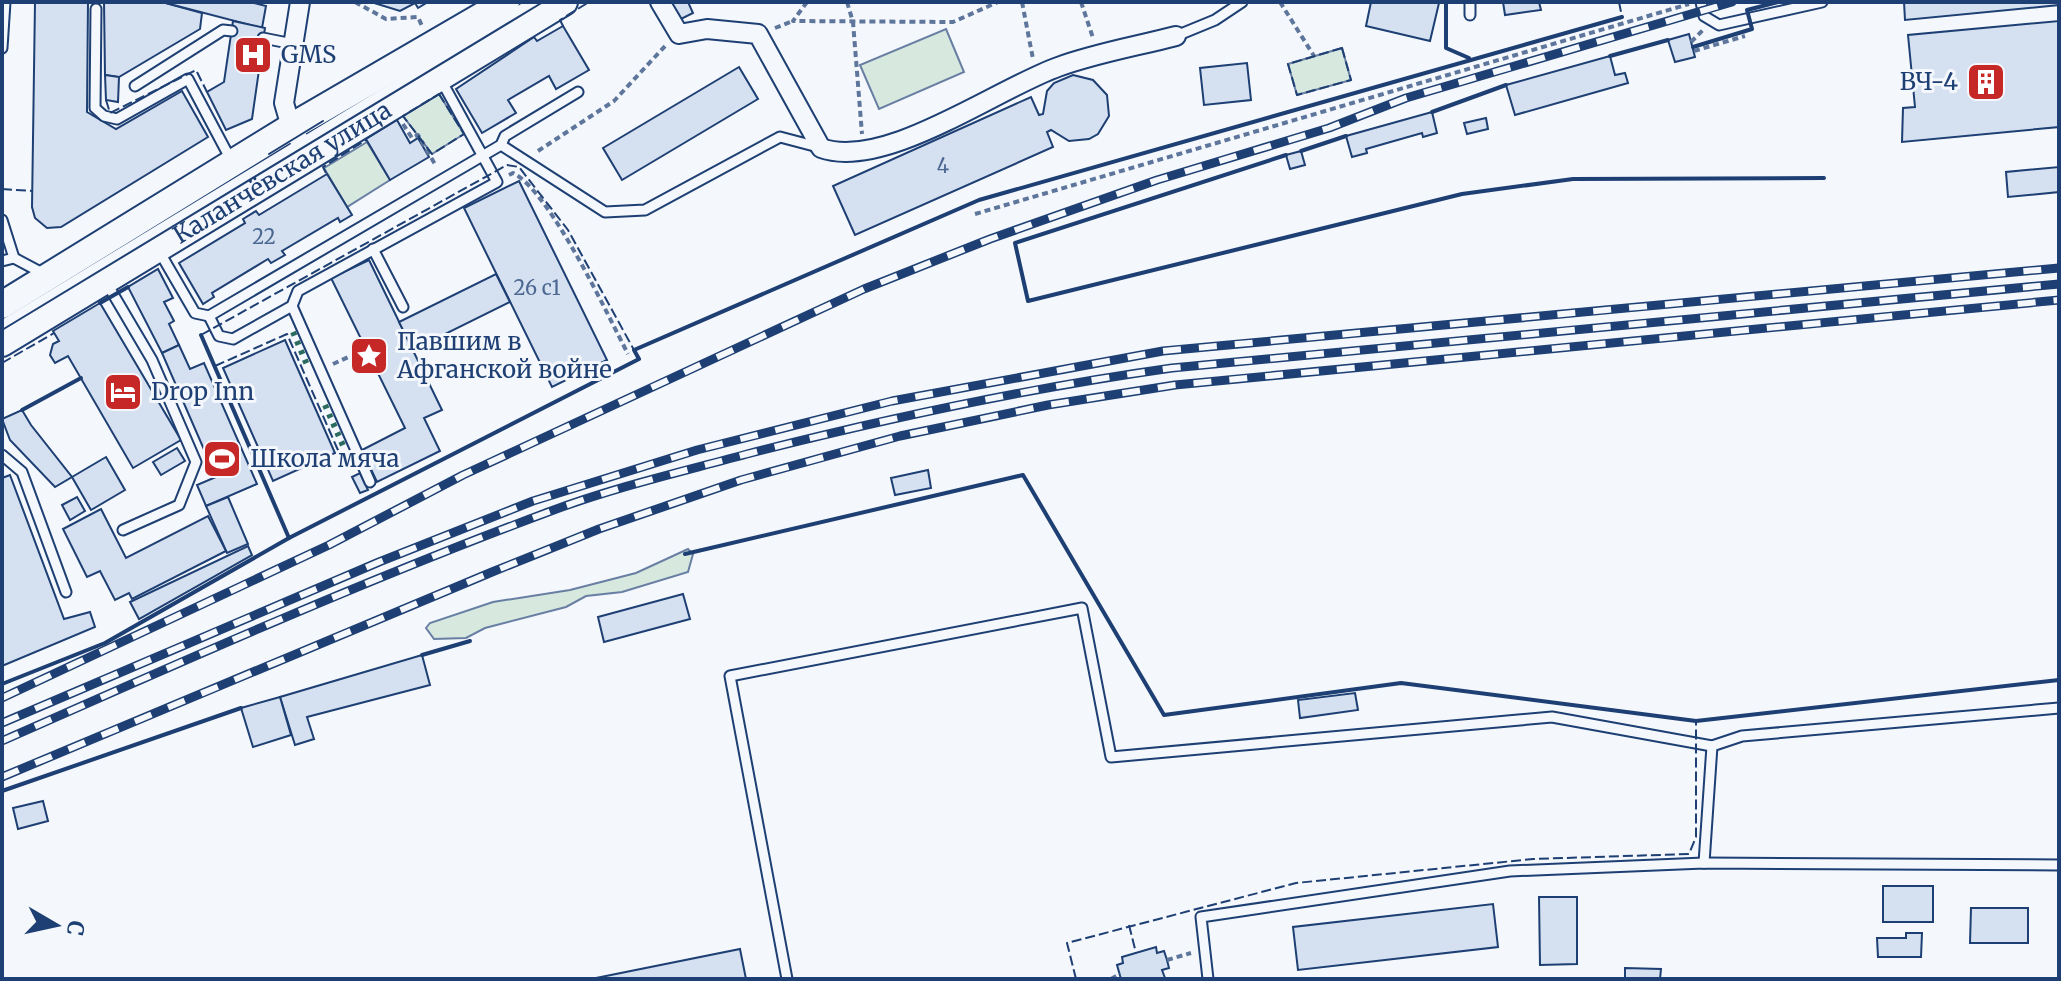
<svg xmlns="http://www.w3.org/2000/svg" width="2061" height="981" viewBox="0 0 2061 981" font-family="Merriweather,serif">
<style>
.green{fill:#d7e8df;stroke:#687fa3;stroke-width:2}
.building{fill:#d5e0f0;stroke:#1d3f73;stroke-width:2}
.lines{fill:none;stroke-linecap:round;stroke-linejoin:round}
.service-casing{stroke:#1d3f73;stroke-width:13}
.minor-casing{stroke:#1d3f73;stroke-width:22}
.secondary-casing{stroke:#1d3f73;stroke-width:30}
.path{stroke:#5e769c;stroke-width:4;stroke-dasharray:6 4;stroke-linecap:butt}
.service{stroke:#f4f7fb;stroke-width:9}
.minor{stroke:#f4f7fb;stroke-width:18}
.secondary{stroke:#f4f7fb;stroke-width:26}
.tram{stroke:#1d3f73;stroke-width:2}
.rail-casing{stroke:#1d3f73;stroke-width:9}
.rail{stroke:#f4f7fb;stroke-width:6;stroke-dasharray:18;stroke-linecap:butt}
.hedge{stroke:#2c6c60;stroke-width:6;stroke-dasharray:4 6;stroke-linecap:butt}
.fence{stroke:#1d3f73;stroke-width:2;stroke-dasharray:10 4;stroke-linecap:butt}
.wall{stroke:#1d3f73;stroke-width:4}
.labels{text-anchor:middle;stroke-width:6;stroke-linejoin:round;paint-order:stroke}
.number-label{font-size:20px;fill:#4b6792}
.poi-label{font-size:24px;fill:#1d3f73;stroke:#f4f7fb;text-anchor:start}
.street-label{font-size:24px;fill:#1d3f73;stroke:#f4f7fb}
</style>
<rect width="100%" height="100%" fill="#f4f7fb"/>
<g class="green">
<path d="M946,29L964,72L879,109L860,65Z"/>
<path d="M1342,48L1351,80L1297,95L1288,64Z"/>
<path d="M439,94L464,134L432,154L403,116Z"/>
<path d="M367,142L390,180L347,207L324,168Z"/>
<path d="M688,549L693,554L688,572L622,592L586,596L566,607L485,628L466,638L434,639L426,628L430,623L493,602L570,590L636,573Z"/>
</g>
<g class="building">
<path d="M35,2H88L87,112L116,129L182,91L208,137L61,227L47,228L35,218L32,207Z"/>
<path d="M104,2H162L202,13L200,29L119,77L105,75Z"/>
<path d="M162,2H250L266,6L262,28Z"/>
<path d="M371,2H428L418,8L415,3L400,11Z"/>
<path d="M671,2H688L693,13L681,19Z"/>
<path d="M1371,2L1439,3L1430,41L1366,26Z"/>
<path d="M1503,2H1539L1541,10L1505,15Z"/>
<path d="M1904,2H2059V5L1905,20Z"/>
<path d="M233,21L265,28L252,119L226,130L207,92L224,82Z"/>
<path d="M2059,21V127L1902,142L1903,108L1915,107L1908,35Z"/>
<path d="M563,26L589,70L556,89L549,76L508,100L516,113L482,133L456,89L534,37L537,41Z"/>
<path d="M1689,34L1695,57L1675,62L1668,40Z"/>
<path d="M1610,56L1615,75L1625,73L1628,83L1515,115L1506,85Z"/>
<path d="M1247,63L1251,100L1204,105L1200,68Z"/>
<path d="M739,67L758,99L622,180L603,148Z"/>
<path d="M105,75L119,77L118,102L106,100Z"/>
<path d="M1073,75L1093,80L1107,95L1109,116L1098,134L1089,139L1069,141L1051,130L1047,132L1053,147L855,235L833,186L1031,97L1039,115L1043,114L1047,91L1054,83Z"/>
<path d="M1432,112L1437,133L1423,137L1422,133L1366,149L1367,153L1352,157L1346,136Z"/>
<path d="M1486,118L1488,129L1467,134L1464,123Z"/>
<path d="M397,120L410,143L418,138L429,157L390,180L366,139Z"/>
<path d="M1301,151L1305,165L1290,169L1286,155Z"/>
<path d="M2059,167V192L2008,197L2006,172Z"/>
<path d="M327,174L352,215L340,222L338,218L282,251L285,255L271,263L268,259L212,293L214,297L203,304L179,263L245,223L243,219L256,211L259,215Z"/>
<path d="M519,181L607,360L552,387L464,208Z"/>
<path d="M369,260L442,410L424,418L440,451L377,482L362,450L405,428L331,278Z"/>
<path d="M158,269L173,298L164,302L174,321L169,324L179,345L162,353L128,287Z"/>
<path d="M496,274L510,302L413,350L399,322Z"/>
<path d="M100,303L181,440L133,468L68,356L55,363L50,355L53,344L59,341L53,331Z"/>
<path d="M285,340L335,453L273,481L223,368Z"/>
<path d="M179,345L190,369L204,363L257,484L206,506L197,485L216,477L162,353Z"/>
<path d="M22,410L31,425L72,477L55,487L10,440L2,419Z"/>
<path d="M177,448L185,461L161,475L153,462Z"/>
<path d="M106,457L125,490L91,510L72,477Z"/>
<path d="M928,470L931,488L895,495L891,478Z"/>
<path d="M360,473L368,490L360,493L352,477Z"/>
<path d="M10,475L64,619L90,612L95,627L2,666V478Z"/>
<path d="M77,497L85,511L70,520L62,505Z"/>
<path d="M228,497L248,544L227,553L206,506Z"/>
<path d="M101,509L126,558L208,516L226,551L132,599L129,593L115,600L100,571L87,577L63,529Z"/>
<path d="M248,546L252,555L139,619L130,602Z"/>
<path d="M683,594L690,619L604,642L598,617Z"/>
<path d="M422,655L430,685L307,717L314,739L295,745L280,697Z"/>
<path d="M1355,693L1358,710L1300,718L1298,700Z"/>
<path d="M280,697L291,735L253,747L241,708Z"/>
<path d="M43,801L48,821L18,829L13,808Z"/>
<rect x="1883" y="886" width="50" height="36"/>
<path d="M1539,897H1577V964L1540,965Z"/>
<path d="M1493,904L1498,947L1298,970L1293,927Z"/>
<path d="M1971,908H2028V943H1970Z"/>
<path d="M1906,933H1922L1921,957H1878L1877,938H1906Z"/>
<path d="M1156,947L1157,953L1164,951L1167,960L1169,968L1162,970L1165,978L1121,979L1117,965L1123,963L1122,957Z"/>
<path d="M740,949L746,979H591Z"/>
<path d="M1625,968L1661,969L1660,979H1625Z"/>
</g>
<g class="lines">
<g class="service-casing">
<g id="service">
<path d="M1470,2V15"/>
<path d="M1701,2L1704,16L1719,25L1822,2"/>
<path d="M96,9L95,108L104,116L117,119L188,79L231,160"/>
<path d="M1176,36L1215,20L1242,2"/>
<path d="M263,38L293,44"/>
<path d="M2,48L5,2"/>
<path d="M135,86L223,30L232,31"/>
<path d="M501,145L605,212L645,210L780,137L818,147"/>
<path d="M2,220L14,258"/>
<path d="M373,249L403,307"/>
<path d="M159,251L195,313L209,316L501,145L505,136L578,92"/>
<path d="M2,261L14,258L46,275"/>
<path d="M106,282L152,360L196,462L179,505L123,530"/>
<path d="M292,306L370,482"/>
<path d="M209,316L219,336L233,339L292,306L298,291L497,182L441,80"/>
<path d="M2,325L533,2"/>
<path d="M2,455L22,472L66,592"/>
<path d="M1704,863L1712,746"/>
<path d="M787,979L730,676L1082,608L1111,757L1552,717L1712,746L1742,736L2059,708"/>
<path d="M1208,979L1201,917L1510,871L1704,863L2059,865"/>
</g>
</g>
<g class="minor-casing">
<g id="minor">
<path d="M300,2L284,103L291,127L308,154"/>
<path d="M660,2L679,34L707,29L758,34L821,148C884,171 996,89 1058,67C1096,53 1138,46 1176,36"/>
</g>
</g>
<g class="secondary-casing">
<g id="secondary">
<path d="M2,305L291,127L506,2"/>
<path id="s1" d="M2,343L564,2"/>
</g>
</g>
<g class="path">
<path d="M355,2L386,19L418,17L422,26"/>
<path d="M807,2L793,21L953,22L998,2"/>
<path d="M847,2L853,22L862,134"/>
<path d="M1022,2L1033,59"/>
<path d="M1081,2L1093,38"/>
<path d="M1280,2L1314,56"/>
<path d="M775,28L793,21"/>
<path d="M1691,42L1703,30"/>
<path d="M1694,51L1745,36"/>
<path d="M403,124L412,138L418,135L436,166"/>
<path d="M538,151L614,101L666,45"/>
<path d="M509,175L513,173C550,191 607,314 628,354"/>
<path d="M975,214L1689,4"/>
<path d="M333,364L366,349"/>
<path d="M1167,960L1191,953"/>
<path d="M1111,979L1120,974"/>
</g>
<use href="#service" class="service"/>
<use href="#minor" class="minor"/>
<use href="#secondary" class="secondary"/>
<g class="tram">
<path d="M269,154L323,121"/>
<path d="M2,330L543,2"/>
</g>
<g class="rail-casing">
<g id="rail">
<path d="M2,698L329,545L463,475L864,289L990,239L1157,180L1329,128L1406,98L1732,2"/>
<path d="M2,723L379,562L533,501L697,450L892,401L1163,351L2059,268"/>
<path d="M2,741C183,661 365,580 551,511C615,487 681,472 747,454C888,418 1029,388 1172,368L2059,284"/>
<path d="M2,777L492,572L599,529L741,480L900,436L1048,405L1175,385L2059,300"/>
</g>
</g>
<use href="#rail" class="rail"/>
<g class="hedge">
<path d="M293,332L308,367"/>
<path d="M325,405L345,450"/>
</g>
<g class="fence">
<path d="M1619,2L1622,17"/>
<path d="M902,3V2"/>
<path d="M563,26L560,20L589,2"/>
<path d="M1342,48L1351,80L1297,95L1288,64Z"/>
<path d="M439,94L464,134L432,154L403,116Z"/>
<path d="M106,100L110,113L196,70L207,92"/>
<path d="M326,173L323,167L366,140"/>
<path d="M2,189L32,191"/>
<path d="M201,335L507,165L519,167L568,230L634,350"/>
<path d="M2,363L54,333"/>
<path d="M215,366L287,334L341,457"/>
<path d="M1129,925L1136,953"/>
<path d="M1076,979L1067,943L1296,883L1533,859L1689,854L1696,837V721"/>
</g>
<g class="wall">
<path d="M1446,2V48L1469,58"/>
<path d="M1693,47L1752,29L1747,10L1778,2"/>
<path d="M1610,56L1668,40"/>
<path d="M1432,112L1506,85"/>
<path d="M1301,151L1346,136"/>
<path d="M1286,155L1015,243L1028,301L1462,194L1573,179L1824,178"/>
<path d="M100,303L128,287"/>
<path d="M201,335L289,538"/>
<path d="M22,410L81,378"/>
<path d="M685,554L1023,475L1164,715L1401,683L1696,721L2059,680"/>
<path d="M422,655L470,641"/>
<path d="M2,684L105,643L289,538L639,359L634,350L979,200L1622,17"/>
<path d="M2,791L241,708"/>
</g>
</g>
<defs>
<g id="hospital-square" transform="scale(2)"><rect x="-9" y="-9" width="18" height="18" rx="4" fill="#c62828" stroke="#f4f7fb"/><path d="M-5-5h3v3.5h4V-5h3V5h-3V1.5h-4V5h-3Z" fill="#fff"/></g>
<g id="building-square" transform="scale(2)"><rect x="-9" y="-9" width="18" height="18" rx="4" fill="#c62828" stroke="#f4f7fb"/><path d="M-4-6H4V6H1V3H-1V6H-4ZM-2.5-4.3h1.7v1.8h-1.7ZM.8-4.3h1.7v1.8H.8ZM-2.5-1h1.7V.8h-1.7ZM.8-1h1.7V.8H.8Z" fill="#fff"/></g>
<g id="sight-square" transform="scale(2)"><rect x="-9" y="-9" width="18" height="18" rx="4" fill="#c62828" stroke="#f4f7fb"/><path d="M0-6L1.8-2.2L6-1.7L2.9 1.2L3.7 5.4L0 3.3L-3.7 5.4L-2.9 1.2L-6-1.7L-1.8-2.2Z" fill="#fff"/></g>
<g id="hotel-square" transform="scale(2)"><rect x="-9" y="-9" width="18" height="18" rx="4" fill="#c62828" stroke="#f4f7fb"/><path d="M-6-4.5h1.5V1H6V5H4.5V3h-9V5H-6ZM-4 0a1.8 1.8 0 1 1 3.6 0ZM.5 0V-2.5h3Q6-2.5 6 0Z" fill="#fff"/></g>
<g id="stadium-square" transform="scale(2)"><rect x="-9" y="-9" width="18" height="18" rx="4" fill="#c62828" stroke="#f4f7fb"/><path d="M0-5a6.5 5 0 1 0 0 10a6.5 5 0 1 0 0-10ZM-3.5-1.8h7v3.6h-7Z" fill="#fff"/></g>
</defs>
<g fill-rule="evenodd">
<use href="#hospital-square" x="253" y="55"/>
<use href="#building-square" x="1986" y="82"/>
<use href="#sight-square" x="369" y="356"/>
<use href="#hotel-square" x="123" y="392"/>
<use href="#stadium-square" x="222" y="459"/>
</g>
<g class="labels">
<g class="number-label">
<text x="943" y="173">4</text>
<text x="264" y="244">22</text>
<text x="537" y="295">26 с1</text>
</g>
<g class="poi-label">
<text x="281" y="63">GMS</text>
<text x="1958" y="90" text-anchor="end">ВЧ-4</text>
<text x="397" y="350">Павшим в<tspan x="397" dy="28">Афганской войне</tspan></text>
<text x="151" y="400">Drop Inn</text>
<text x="250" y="467">Школа мяча</text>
</g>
<g class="street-label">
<text dy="8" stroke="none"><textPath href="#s1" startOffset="328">Каланчёвская улица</textPath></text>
</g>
</g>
<rect width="2061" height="981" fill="none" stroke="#1d3f73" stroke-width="8"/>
<g transform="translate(56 925) rotate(99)" stroke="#f4f7fb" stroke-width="6" paint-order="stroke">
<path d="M0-6L14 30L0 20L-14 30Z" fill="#1d3f73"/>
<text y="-12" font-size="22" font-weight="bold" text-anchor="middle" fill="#1d3f73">С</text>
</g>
</svg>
